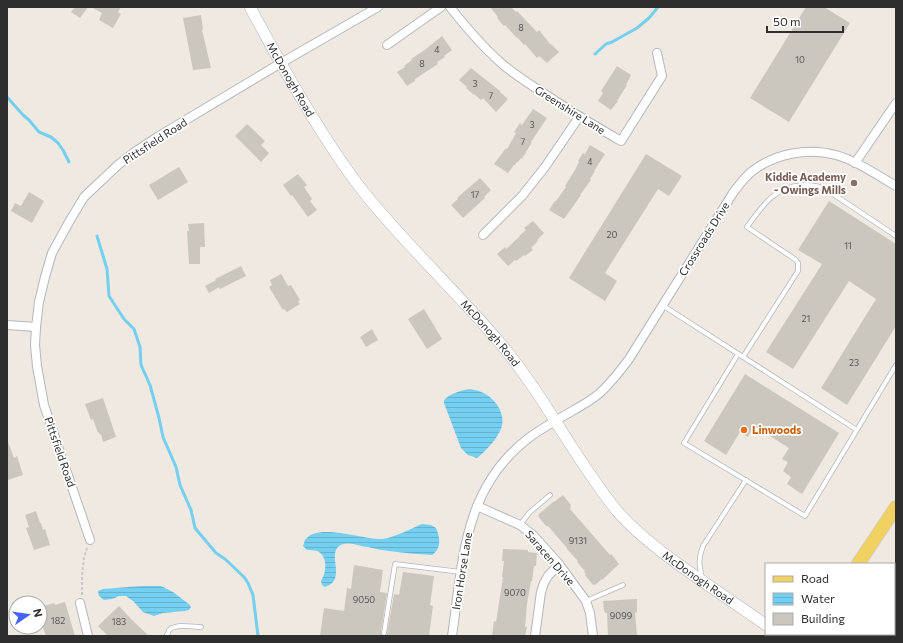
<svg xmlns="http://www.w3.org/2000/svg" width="903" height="643" viewBox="0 0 903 643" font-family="Commissioner,sans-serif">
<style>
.water{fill:url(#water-rules)}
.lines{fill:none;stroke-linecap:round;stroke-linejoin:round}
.stream{stroke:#75cff0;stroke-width:3}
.building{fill:#cbc7bf}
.service-casing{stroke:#b4b7c1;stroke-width:5.5}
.minor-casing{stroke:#b4b7c1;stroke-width:10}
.secondary-casing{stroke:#b4b7c1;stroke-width:12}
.primary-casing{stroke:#c9c9c9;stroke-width:14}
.path{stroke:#c9c9c9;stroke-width:2;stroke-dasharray:3 2;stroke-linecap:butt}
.service{stroke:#fff;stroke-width:4}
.minor{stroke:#fff;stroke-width:8}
.secondary{stroke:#fff;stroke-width:11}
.primary{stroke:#f2d163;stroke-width:13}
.education-dot{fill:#8d6e63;stroke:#fff;stroke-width:1.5}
.food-dot{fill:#e8710a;stroke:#fff;stroke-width:1.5}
.labels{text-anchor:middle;stroke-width:3.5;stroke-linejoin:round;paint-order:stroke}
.number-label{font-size:9px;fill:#555452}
.street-label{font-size:11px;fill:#2e2e2e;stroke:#fff}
.education-label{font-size:11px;font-weight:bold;fill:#785e54;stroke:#fff;text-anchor:end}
.food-label{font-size:11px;font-weight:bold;fill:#c56008;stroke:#fff;text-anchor:start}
</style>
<defs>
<pattern id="water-rules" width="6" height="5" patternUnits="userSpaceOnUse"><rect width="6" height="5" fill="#75cff0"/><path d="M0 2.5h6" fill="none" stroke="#66b2ce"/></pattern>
</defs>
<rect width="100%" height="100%" fill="#efe9e1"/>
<g class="water">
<path d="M469,389C473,390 478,390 481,392C495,397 507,415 501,429C497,439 485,452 477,458L468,455L461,448L444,403V400C451,393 460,391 469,389Z"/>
<path d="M422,524L431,525L436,528C440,538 442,548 432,555C418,554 403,553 389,551C382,550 375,549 368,547C359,546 352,542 343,544C323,551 349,579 325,587L322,585L321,581C327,572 328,556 317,551C314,550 310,550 307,550L303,546C304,544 304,542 305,540C317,522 364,540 382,539C394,538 412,528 422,524Z"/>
<path d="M141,586H161L173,592L190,605L191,607L189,610L185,611L163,613L154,616L143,612L133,601L126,596H119L112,599L104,600L99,596L98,591L103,589Z"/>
</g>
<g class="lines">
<g class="stream">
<path d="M595,54L606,44L612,42L637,28L649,18L658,7"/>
<path d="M7,97L23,115L29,120L39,132L51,137L58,143L63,150L69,162"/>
<path d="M97,236L107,269L109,296L124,319L134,329L140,347L141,365L150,385L159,418L163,437L176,467L180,485L191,510L195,528L216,553L225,559L244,577L248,583L253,595L258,636"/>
</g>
</g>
<g class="building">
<path d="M75,7H88L80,18L71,12Z"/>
<path d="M91,7H121L118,12L121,14L113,28L99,20L102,13Z"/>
<path d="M490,7H511L516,12L517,11L537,32L539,30L550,44H551L559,52L547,63L539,56L537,58L525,44L524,45L518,38H517L505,25L504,26L497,18L498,17Z"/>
<path d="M806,7H824L850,23L789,122L750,98Z"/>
<path d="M201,15L203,29L202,30L211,68L193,70L183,18Z"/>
<path d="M442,36L452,50L444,56L445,57L437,62L438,64L415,79V81L407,86L397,72L405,67L404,66L412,60L411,59L426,49Z"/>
<path d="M617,66L631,75L626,85H627L617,101H618L611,110L598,101L603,93L601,91Z"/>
<path d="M471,68L500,91V92L508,99L496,112L483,98L481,100L474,94V95L466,88L467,87L459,80Z"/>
<path d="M533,109L547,118L531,142H532L522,159L521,158L518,162H517L515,165H514L508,173L494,164L506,148L507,149L516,133L514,132L520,123L522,125Z"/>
<path d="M247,124L265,141L261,145L269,153L261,162L235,136Z"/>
<path d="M590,145L605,154L594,171H595L590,179L591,180L580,195H581L564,219L549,210L555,201H556L566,187L565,186L575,170L579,162L578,161L583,153L585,154Z"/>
<path d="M646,154L682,176L669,196L658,189L605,273L617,281L605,301L569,278Z"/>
<path d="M179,167L188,182L158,200L149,185Z"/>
<path d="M298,174L307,185L304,187L312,199L310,201L317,210L308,217L292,195L291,196L283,185Z"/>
<path d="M480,178L491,190L484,197L485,198L463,218L451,205L458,199L457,198Z"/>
<path d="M29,192L44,201L32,223L11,211L15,203L21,206Z"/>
<path d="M829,201L896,244V326L847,405L821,388L876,299L849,281L793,369L766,352L822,264L798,250Z"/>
<path d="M533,221L544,233L537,240L538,241L531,248L533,250L525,256L524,255L516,261L515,260L508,266L497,254L505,247L506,249L520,236H519L526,230L524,228Z"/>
<path d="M204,223L205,247H200V264H189L187,231H189L188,224Z"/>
<path d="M241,266L246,276L220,289L219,287L209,293L205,286L216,280L215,279Z"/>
<path d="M281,274L288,286L291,285L300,300L298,301L300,304L287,312L284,309L283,310L269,287L272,285L270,280Z"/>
<path d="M424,309L442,339L427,349L408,319Z"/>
<path d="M372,329L378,340L366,347L360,337Z"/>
<path d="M745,374L839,433L802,494L787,484L791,477L783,471L788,462L782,459L789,448L754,426L748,437L740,432L726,455L704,441Z"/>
<path d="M103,398L116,437L103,442L101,434L100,435L99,432L98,433L93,419L91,420L85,404Z"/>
<path d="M7,442H8L14,458L17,456L23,475L8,480L7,476Z"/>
<path d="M563,495L571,505L570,506L571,507L570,509L610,555L611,554L619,564L602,580V579L595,585L594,584L593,585L585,575L586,574L584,572L585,571L577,562L578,561L567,549V548L548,526H546L538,516H539L538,515L553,502H554Z"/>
<path d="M36,511L40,523H41L43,530L45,529L50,545L34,550L26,528L29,527L25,515Z"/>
<path d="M503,549L528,550V552L537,553L536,566H534L532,581H531L527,604L525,627H527L525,636H492L494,621L496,622L503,577H502L504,561H502Z"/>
<path d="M354,565L383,570L380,592L387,593L381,632L382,636H320L324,608L344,611L347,588L351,589Z"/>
<path d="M403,572L434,576L430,605L433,606L429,636H386L387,634L394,594L399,595Z"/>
<path d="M635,599H637V612L635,613L637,636H608L607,613H605L604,610L603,601Z"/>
<path d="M65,602L75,636H46L42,625L40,615V607L54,603L55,605Z"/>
<path d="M119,606L131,619L149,636H108L98,626Z"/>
</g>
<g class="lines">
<g class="service-casing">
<g id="service">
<path d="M662,305L857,430"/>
<path d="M738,354L684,443L805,516L896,365"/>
<path d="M743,357L798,271V263L796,260L747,227C763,205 774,187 803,185C814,185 821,186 830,192L896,236"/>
<path d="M520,525L529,513L550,495"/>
<path d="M702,578C699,564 698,560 703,546L746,480"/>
<path d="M586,601L623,585"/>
<path d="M384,633L395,564L461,572"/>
<path d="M166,636C167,635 169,631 169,630C177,623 192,627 201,627"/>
</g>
</g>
<g class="minor-casing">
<g id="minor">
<path d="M450,7C465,26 481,45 500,62C513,74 529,84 545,94C570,111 595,126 621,141L662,76L657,53"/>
<path d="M387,45L441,7"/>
<path d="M855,163L896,103"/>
<path d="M483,235L522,196L545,167L579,117"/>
<path d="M7,325L36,327"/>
<path d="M477,506L520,525L533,535L559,564L586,601L590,613L593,636"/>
<path d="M90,540L44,405L37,366L35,345L36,327L39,302L45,277L52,253L69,222L84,197L119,164L136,151L159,136L281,63L378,7"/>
<path d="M80,603L88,636"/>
<path d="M452,636C463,561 463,487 530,437C544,427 560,418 574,410C584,404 594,399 602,391C612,381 621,370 629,359L733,193C739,185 744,178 751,172C774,154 807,147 836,155C857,161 877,175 896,186"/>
<path d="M535,636L541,592L544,583L548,576L559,564"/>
</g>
</g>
<g class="secondary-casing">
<g id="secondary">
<path id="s1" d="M250,7C263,31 276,55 290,79C313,119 337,159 366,195C408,247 457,292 500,343C544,395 574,458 617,511C637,534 661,552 685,569C712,588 739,606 766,625"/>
<path d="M780,634L782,636"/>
</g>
</g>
<g class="primary-casing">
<g id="primary">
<path d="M858,564L896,507"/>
<path d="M810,636L811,634"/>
</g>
</g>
<path class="path" d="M82,595V576L84,557L87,548"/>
<use href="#service" class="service"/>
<use href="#minor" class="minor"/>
<use href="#secondary" class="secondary"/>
<use href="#primary" class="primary"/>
</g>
<circle class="education-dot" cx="854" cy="183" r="4"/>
<circle class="food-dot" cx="744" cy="430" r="4"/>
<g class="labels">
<g class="number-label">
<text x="521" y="31">8</text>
<text x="437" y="53">4</text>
<text x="800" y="63">10</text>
<text x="422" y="67">8</text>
<text x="475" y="87">3</text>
<text x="491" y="99">7</text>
<text x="532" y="128">3</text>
<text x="523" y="145">7</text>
<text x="590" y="165">4</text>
<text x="475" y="198">17</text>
<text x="612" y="238">20</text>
<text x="848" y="249">11</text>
<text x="806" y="322">21</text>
<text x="854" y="366">23</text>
<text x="578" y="544">9131</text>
<text x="515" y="596">9070</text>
<text x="364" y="603">9050</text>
<text x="621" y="619">9099</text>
<text x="58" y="624">182</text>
<text x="119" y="625">183</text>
</g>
<g class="street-label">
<text dy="4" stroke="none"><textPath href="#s1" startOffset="83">McDonogh Road</textPath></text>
<text transform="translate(570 110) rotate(32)" y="4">Greenshire Lane</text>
<text transform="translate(155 141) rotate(-33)" y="4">Pittsfield Road</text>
<text transform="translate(704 239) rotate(-58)" y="4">Crossroads Drive</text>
<text dy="4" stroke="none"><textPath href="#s1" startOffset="407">McDonogh Road</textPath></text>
<text transform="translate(60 452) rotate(71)" y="4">Pittsfield Road</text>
<text transform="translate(550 558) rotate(49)" y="4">Saracen Drive</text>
<text transform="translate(462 571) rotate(-81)" y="4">Iron Horse Lane</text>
<text dy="4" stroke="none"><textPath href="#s1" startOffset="731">McDonogh Road</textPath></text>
</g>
<g class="education-label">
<text x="846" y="181">Kiddie Academy<tspan x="846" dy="13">- Owings Mills</tspan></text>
</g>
<g class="food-label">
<text x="752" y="434">Linwoods</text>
</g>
</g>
<rect width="903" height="643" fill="none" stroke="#2e2e2e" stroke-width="16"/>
<rect x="765" y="563" width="130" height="72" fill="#ffffff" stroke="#ababab"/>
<rect x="773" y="576" width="20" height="6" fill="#f2d163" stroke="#ababab"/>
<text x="801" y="583" font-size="12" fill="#2e2e2e">Road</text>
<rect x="773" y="593" width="20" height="12" fill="url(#water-rules)" stroke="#ababab"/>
<text x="801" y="603" font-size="12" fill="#2e2e2e">Water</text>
<rect x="773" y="613" width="20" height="12" fill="#cbc7bf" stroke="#ababab"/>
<text x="801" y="623" font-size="12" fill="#2e2e2e">Building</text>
<g transform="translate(28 615) rotate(77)"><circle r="19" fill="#ffffff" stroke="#ababab"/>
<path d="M0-3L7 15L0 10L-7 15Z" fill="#4264fb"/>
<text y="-6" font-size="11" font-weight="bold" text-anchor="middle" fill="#2e2e2e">N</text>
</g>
<path d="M767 26v6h76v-6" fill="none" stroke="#2e2e2e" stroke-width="2"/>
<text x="773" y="26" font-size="12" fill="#2e2e2e" stroke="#ffffff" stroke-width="3" paint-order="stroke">50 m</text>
</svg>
